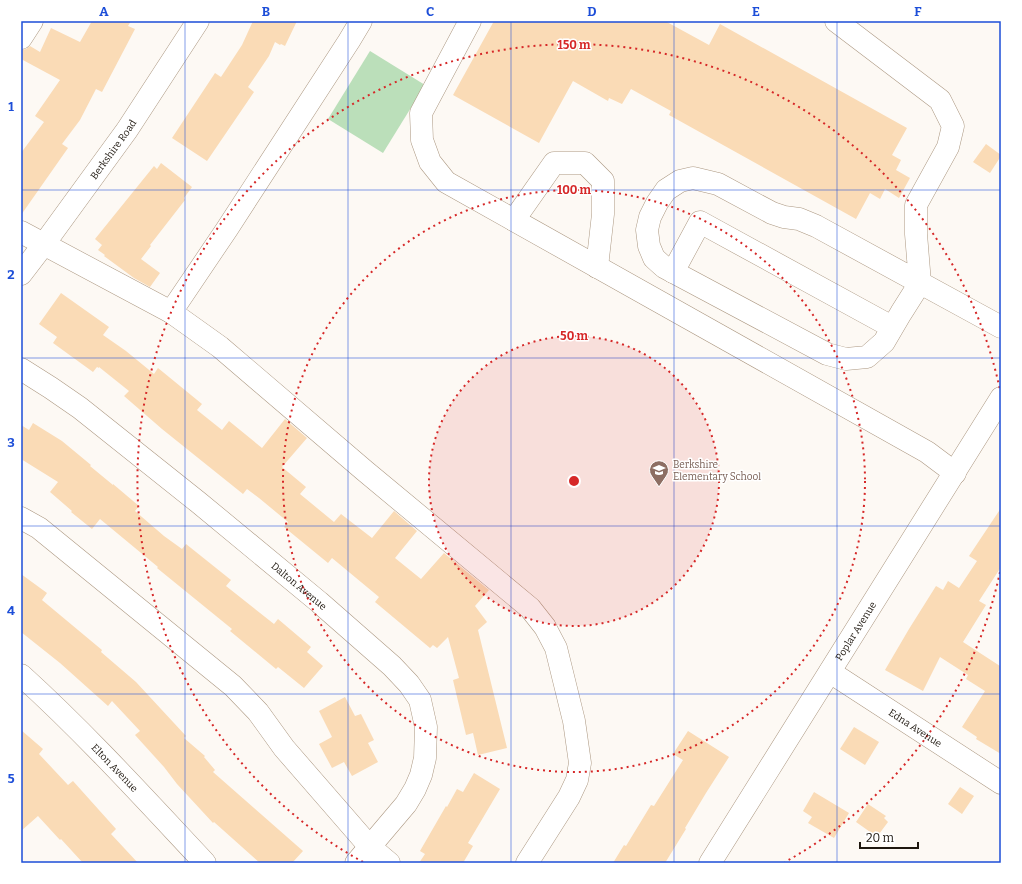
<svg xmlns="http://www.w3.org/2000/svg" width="1022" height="884" viewBox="0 0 1022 884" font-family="Bitter,serif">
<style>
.green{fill:#bbdfba}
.building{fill:#fadbb6}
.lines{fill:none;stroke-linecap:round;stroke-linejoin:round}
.minor-casing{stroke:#ac9882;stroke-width:23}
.minor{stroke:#fff;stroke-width:22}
.grid{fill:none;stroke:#1d4ed8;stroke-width:1;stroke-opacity:0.55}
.ring{fill:none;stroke:#d62828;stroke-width:2;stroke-dasharray:2 4}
.labels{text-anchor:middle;stroke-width:3;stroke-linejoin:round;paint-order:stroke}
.street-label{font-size:10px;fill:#1e170f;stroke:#fff}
.education-label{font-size:10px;fill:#785e54;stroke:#fff;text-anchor:start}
.centre{fill:#d62828;stroke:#fff;stroke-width:2}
.ring-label{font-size:12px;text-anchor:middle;font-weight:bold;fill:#d62828;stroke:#fff;stroke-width:3;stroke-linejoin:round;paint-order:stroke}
.neatline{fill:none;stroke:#1d4ed8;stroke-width:1.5}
.grid-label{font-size:13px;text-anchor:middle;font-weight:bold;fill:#1d4ed8}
</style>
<rect width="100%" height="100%" fill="#fdf9f4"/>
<path class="green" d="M370,51L425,85L383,153L328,119Z"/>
<g class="building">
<path d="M92,21H131L128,26L135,29L102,92L96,89L80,120L62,144L68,148L21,215V153L44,122L35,116L60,80L21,59V50L26,49L30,46L40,52L51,28L80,42Z"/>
<path d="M253,21H297L285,46L281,44L280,45L275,42L269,56L248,87L254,92L207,161L172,138L215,73L221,77L242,45Z"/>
<path d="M494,21H665L709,45L720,24L907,128L892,155L901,160L896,170L910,178L899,198L885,189L880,199L870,193L856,219L669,115L671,111L631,89L622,104L609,98L608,101L573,81L539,143L453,95Z"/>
<path d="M986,144L1001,155V156L990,173L973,162Z"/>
<path d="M161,163L192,187L184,198L185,200L150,245L151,246L141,259L160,273L150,287L134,278L104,256L105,255L98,250L102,245L95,239L154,166L157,169Z"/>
<path d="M61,293L109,327L103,335L126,351L154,374L158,368L202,404L197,410L222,430L229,421L262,448L285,419L307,438L282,467L306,487L300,494L334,522L341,514L372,538L394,511L417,531L395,558L421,579L444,553L489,590L475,606L487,622L478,630L507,748L478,755L473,733L466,735L453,680L459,678L448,637L437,648L433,645L430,648L375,602L379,597L332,558L328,563L284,527L288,522L259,498L247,489L243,494L162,429L124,396L129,391L99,367V368L97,367L93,372L53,343L57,337L39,324Z"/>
<path d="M33,423L62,441L91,465L90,466L113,485V484L139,506L135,511L164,536L182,549L186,544L231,580L226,586L274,624L278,619L311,647L307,652L323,666L304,688L278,667L276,669L230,631L232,629L157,568L158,567L100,519L92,529L71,512L72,511L50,492L58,482L21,459V425L29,430Z"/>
<path d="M1001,508V567L979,601L986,605L963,642L1000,666L1001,665V754L976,739L977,737L962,727L985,691L966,679L968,675L940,657L923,691L885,670L909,629L936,586L943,590L948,581L959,588L977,561L969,556Z"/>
<path d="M21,574L47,593L42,600L102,650L101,652L136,682L186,736L184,738L205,756L204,757L215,770L213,772L303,851L292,863H260L214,822L213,823L177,784L164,767L135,735L140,731L112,701L108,706L60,663L21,632Z"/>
<path d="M345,697L355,716L361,714L374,740L368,743L378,762L352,776L344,762L332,768L319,744L332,737L319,711Z"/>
<path d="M854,727L879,742L865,765L840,749Z"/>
<path d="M21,730L43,749L39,754L68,785L73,781L116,829L111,834L138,863H83L61,839L60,840L38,816L21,831Z"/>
<path d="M688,731L729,757L706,793L685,828L686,829L665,863H613L624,845L626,846L651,805L654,806L683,760L673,754Z"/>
<path d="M474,773L500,789L468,843L473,846L463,863H419L425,854L420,851L446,806L447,807L457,789L463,792Z"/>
<path d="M960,787L974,796L962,814L948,804Z"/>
<path d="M814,792L849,813L834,838L808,823L812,817L803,811Z"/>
<path d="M868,804L886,816L884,818L888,822L879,834L875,831L873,834L856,822Z"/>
</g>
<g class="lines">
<g class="minor-casing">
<g id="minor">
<path d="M470,21L421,113L422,140L430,162L446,182L927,452L955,473"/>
<path d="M836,21L940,100L953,126L948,147L916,205V234L920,283L901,313L884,342L867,357L846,359L827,354L664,267L654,258L649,246L647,230L650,217L657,203L666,190L680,181L693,178L718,184L772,213L784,217L799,219L816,226L1001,327"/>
<path d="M21,38L32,21"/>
<path d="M514,220L554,163H585L603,181V214L597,267"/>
<path d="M21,232L171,312L220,347L365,471L530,608L545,627L556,648L574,721L580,763L577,780L569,797L527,863"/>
<path d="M673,272L700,222L892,327"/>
<path id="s1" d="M21,274L44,244L127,130L198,21"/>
<path d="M171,312L227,229L349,41L361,21"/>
<path id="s2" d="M21,369L51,388L80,408L198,502L319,602L392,666L409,684L420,700L426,727L425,758L421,775L415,789L406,804L356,863"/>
<path d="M21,518L39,528L233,686L258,712L284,748L370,847L389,863"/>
<path id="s3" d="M830,672L1001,783"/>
<path id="s4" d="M21,675C86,734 145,799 205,863"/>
<path id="s5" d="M710,863L1001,398"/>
</g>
</g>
<use href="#minor" class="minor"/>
</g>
<path class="grid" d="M185,21V863M348,21V863M511,21V863M674,21V863M837,21V863M21,190H1001M21,358H1001M21,526H1001M21,694H1001"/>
<circle cx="574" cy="481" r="145" fill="#d62828" fill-opacity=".12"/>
<g class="ring">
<circle cx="574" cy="481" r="145"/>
<circle cx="574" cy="481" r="291"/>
<path d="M1000 572A436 436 0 0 1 785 862M363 862A436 436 0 1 1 1000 390"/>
</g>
<defs>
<g id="school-pin" transform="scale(1)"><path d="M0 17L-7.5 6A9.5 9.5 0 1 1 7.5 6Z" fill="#8d6e63" stroke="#fff"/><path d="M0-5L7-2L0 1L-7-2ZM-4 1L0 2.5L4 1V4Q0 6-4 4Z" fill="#fff"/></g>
</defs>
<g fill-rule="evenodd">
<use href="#school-pin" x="659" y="470"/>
</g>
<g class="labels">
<g class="street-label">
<text dy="4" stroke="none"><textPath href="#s1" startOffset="155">Berkshire Road</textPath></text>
<text dy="4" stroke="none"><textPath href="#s2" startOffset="353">Dalton Avenue</textPath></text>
<text dy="4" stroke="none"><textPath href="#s5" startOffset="274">Poplar Avenue</textPath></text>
<text dy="4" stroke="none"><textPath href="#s3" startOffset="102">Edna Avenue</textPath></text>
<text dy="4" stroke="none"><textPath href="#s4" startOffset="132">Elton Avenue</textPath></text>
</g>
<g class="education-label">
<text x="673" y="468">Berkshire<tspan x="673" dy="12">Elementary School</tspan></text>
</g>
</g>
<circle cx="574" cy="481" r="6" class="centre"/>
<g class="ring-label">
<text x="574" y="49">150 m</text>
<text x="574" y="194">100 m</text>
<text x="574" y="340">50 m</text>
</g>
<rect width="1022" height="884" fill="none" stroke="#ffffff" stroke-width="44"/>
<path d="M860 842v6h58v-6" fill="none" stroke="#1e170f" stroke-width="2"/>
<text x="866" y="842" font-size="12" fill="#1e170f" stroke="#ffffff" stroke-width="3" paint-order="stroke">20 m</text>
<rect x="22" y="22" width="978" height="840" class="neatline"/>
<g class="grid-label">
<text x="104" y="16">A</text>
<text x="266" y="16">B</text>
<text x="430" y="16">C</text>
<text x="592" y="16">D</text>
<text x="756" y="16">E</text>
<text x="918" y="16">F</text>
<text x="11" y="111">1</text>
<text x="11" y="279">2</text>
<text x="11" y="447">3</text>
<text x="11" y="615">4</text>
<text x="11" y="783">5</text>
</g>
</svg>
